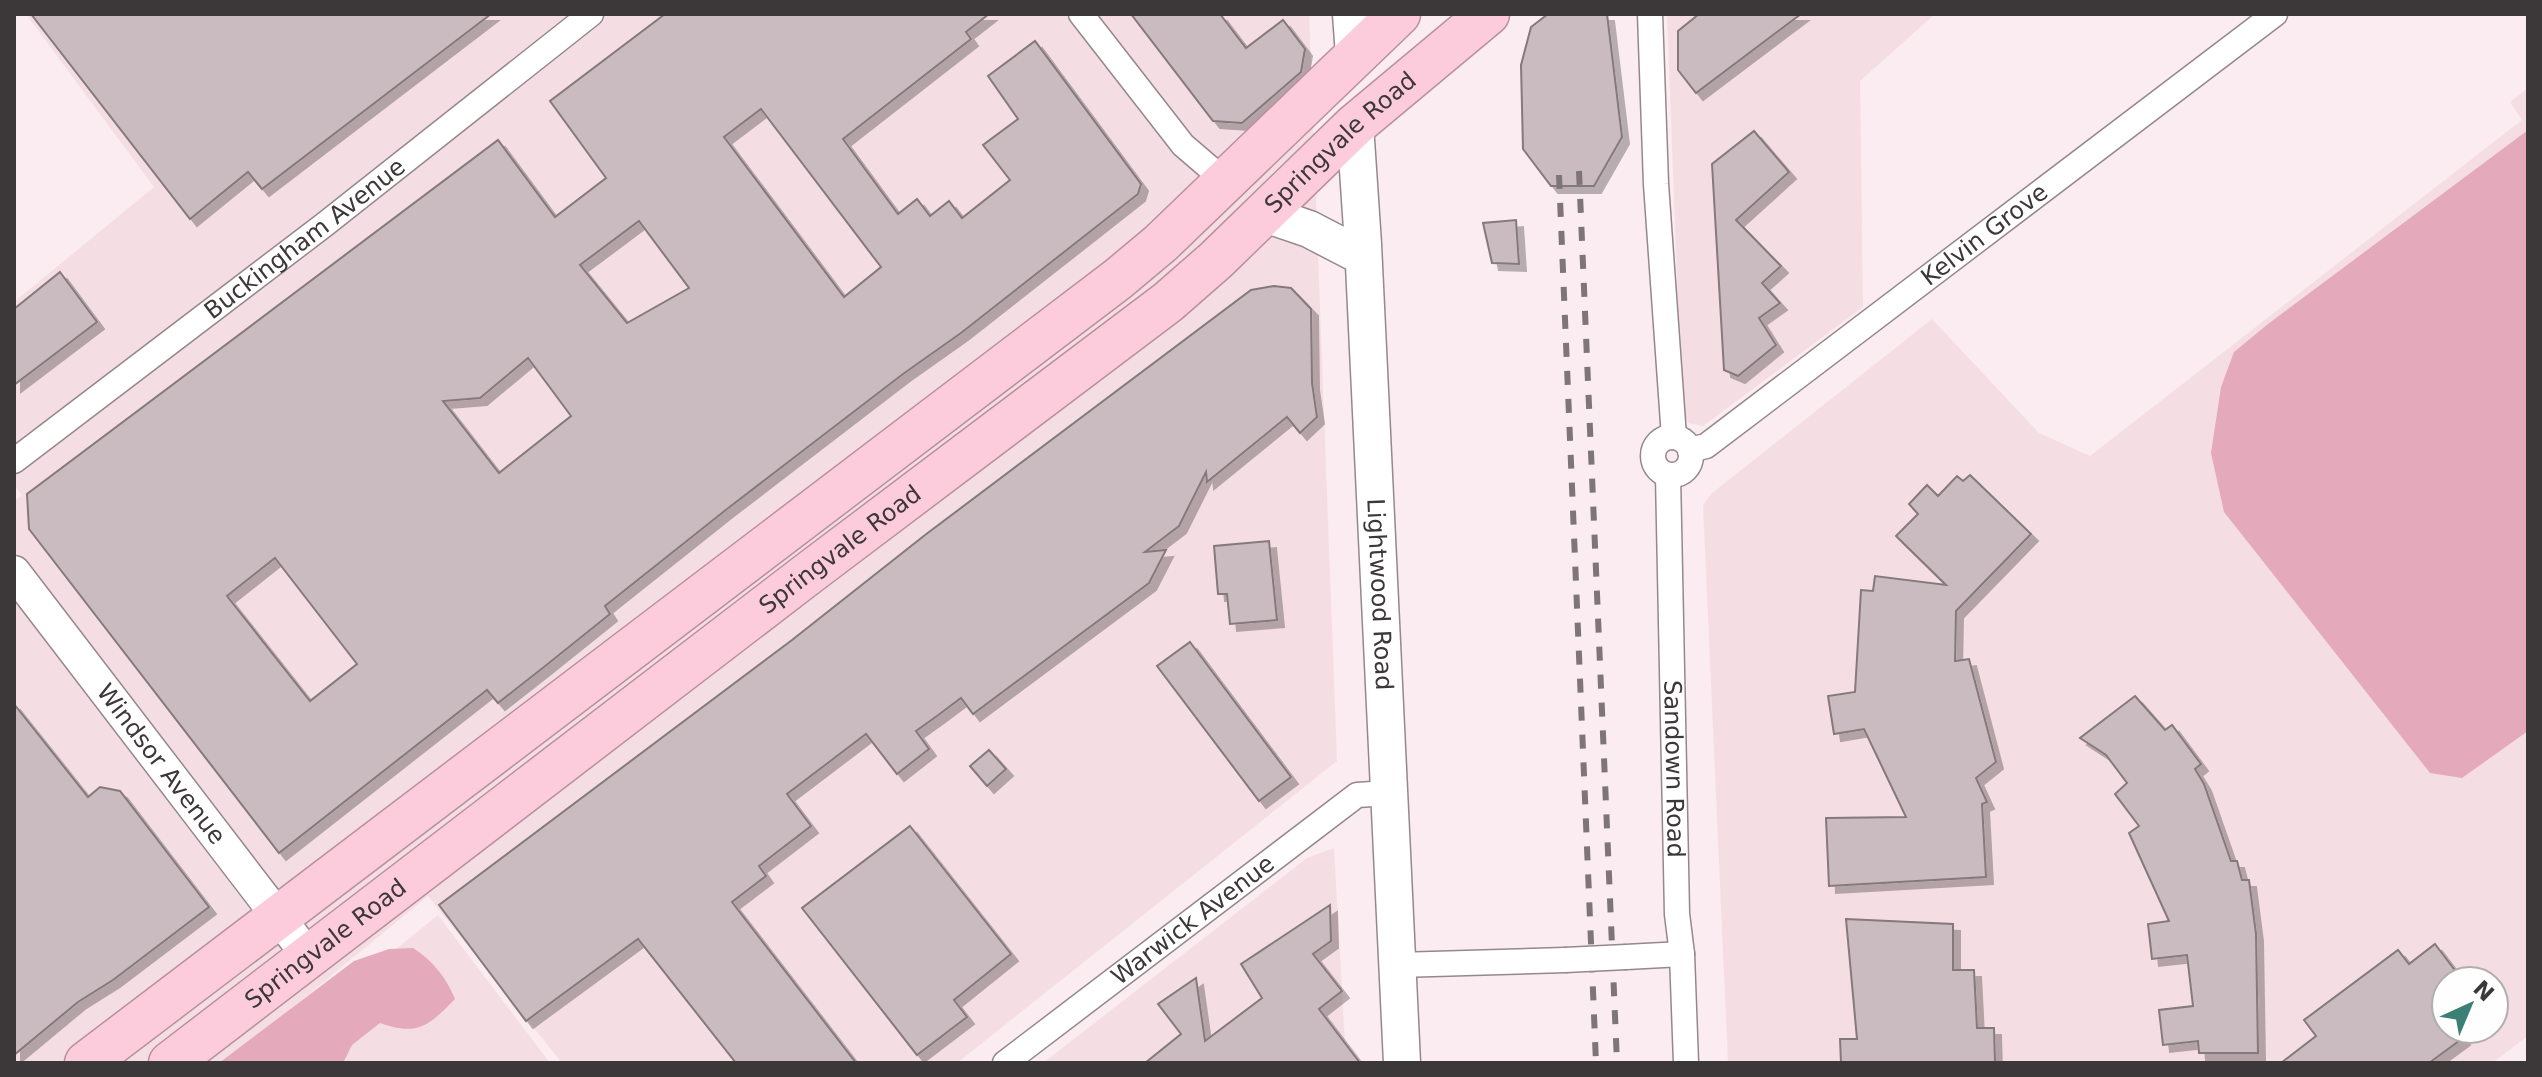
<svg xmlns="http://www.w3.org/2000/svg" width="2542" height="1077" viewBox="0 0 2542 1077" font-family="'DejaVu Sans',sans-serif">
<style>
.built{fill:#f4dee4;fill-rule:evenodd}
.green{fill:#e5a9bc}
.building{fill:#c9bbbf;stroke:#85797d;stroke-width:2;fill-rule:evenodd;filter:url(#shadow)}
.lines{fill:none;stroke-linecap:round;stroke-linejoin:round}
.minor-casing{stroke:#95888c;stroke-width:27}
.tertiary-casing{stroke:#95888c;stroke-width:35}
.secondary-casing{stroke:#95888c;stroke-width:39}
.trunk-casing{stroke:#b9909d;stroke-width:45}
.minor{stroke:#fff;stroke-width:24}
.tertiary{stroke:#fff;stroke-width:32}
.secondary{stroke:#fff;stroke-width:36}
.trunk{stroke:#fcccdc;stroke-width:42}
.rail{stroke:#7d7578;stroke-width:6;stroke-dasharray:14 14;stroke-linecap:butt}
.minor-bridge-casing{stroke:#95888c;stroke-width:27;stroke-linecap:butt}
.minor-bridge{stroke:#fff;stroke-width:24}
.labels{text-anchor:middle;stroke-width:6;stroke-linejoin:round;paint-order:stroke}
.street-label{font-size:24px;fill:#3c3739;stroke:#fefefe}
</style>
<defs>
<filter id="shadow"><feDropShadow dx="7" dy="7" stdDeviation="0" flood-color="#0004"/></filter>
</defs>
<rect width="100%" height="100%" fill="#faecf0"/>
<g class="built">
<path d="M26,14H1309L1337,761L957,1063H562L428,896L225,1063H14V501L22,495L14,485V302L154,187Z"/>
<path d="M1667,14H1935L1860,81L1863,307L1703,426L1689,423L1682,413Z"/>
<path d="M2528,88V1036L2492,1063H1728L1703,505L1711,494L1932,319L2039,433L2090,456L2522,120L2510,102ZM2446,981H2494V1029H2446Z"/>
<path d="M1334,848L1346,1063H1043L1307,858Z"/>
<path d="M438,915L550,1063H269L391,953Z"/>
</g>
<g class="green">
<path d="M2528,130V731L2462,778L2430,773L2224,512L2211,453L2221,387L2234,352L2268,324Z"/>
<path d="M413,948C433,961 446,977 455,999C428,1027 417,1036 380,1023L352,1045L343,1063H219L354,961L389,949Z"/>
</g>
<g class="building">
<path d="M31,14H491L262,189L248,172L190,219Z"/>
<path d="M665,14H989L966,32L971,39L843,139L898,214L917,199L930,216L949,201L962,218L1010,180L983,145L1018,119L988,76L1035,41L1141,184L1138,194L961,333L903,374L727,509L605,606L610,614L544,667L498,703L487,690L279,853L29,529L27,494L498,140L555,217L606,178L550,101ZM761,109L881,267L844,297L724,137ZM639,221L689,288L627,323L580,265ZM528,358L571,416L499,473L443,401L480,398ZM275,558L357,664L310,701L227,596Z"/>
<path d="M1131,14H1220L1246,48L1283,20L1305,49L1301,72L1242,123L1213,121Z"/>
<path d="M1548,14H1607L1622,137L1594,186H1551L1523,149L1521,65L1531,27Z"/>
<path d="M1699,14H1801L1696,93L1678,70V31Z"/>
<path d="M1754,131L1789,172L1736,220L1781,266L1762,283L1780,303L1759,318L1776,345L1738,376L1724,370L1712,164Z"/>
<path d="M1516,220L1519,264L1492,263L1483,223Z"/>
<path d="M60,272L97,322L14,385V309Z"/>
<path d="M1274,286L1291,288L1311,309L1312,383L1317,417L1300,433L1287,417L1207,482L1206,472L1179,526L1145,552L1166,550L1149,583L973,714L961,698L937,716L916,731L929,749L897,774L866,734L787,794L811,826L759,866L766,876L732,902L856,1063H736L638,939L526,1021L439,905L792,640L925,535L1251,290Z"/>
<path d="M1970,475L2031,534L1956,611L1955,661L1969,659L1996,762L1976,778L1987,802L1982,804L1986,877L1829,886L1826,818L1906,817L1864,729L1834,734L1828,696L1855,692L1861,590L1873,591L1875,576L1946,585L1896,536L1918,514L1909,504L1927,485L1938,496L1957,476L1963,481Z"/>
<path d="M1269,541L1277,620L1230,624L1227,594H1218L1214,546Z"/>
<path d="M1190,642L1291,777L1259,801L1157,666Z"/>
<path d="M2135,696L2165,730L2172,725L2201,764L2195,769L2204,784L2231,861H2237L2242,880H2249L2256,934L2258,1053H2199L2198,1041L2163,1045L2159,1010L2193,1006L2187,955L2152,959L2148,924L2169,921L2129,833L2139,826L2115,794L2127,783L2106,755L2080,738Z"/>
<path d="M14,704L88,797L100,787L120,791L209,907L113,980L78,1002L14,1055Z"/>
<path d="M989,750L1006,769L987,786L970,766Z"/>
<path d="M910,826L1011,954L954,1000L967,1017L917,1055L802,908Z"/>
<path d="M1330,905L1331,941L1313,954L1342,991L1319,1009L1360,1063H1145L1181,1034L1158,1004L1196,978L1205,1041L1262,998L1241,964Z"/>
<path d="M1846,919L1953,924V970H1974L1977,1028H1994L1995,1063H1841L1840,1039H1857Z"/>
<path d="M2435,944L2463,981H2446V1029H2457L2463,1038L2429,1063H2281L2316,1036L2304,1020L2398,950L2409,964Z"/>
</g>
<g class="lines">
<g class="minor-casing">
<g id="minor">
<path d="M1081,14L1183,145L1225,181"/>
<path d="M1650,14L1656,184L1674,437"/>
<circle cx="1672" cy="456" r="19"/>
<path id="s1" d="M1690,450L1706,446L2275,14"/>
<path id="s2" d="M14,461L324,225L591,14"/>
<path id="s3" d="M1668,475L1677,914L1682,954L1686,1063"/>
<path d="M1626,957L1682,954"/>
<path d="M1398,965L1565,960"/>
<path id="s4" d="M1005,1063L1357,795L1388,793"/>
</g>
</g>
<g class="tertiary-casing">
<g id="tertiary">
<path id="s5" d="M14,572L309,957"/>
</g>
</g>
<g class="secondary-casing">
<g id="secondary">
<path d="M1351,14L1354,55"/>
<path id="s6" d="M1355,125L1363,244L1402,1063"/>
<path d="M1265,214L1309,229L1363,257"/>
</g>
</g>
<g class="trunk-casing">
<g id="trunk">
<path d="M86,1063L1118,279L1161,243L1399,14"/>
<path id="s7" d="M170,1063L809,573L1168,302L1216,260L1355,125L1488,14"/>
</g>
</g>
<use href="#minor" class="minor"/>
<use href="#tertiary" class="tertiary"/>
<use href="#secondary" class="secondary"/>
<use href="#trunk" class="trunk"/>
<g class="rail">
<path d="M1579,171L1617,1063"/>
<path d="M1559,175L1596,1063"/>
</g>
<g class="minor-bridge-casing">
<path id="minor-bridge" d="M1565,960L1626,957"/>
</g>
<use href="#minor-bridge" class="minor-bridge"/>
</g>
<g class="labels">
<g class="street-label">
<text dy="8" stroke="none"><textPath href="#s7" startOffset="1490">Springvale Road</textPath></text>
<text dy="8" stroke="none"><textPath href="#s1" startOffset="366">Kelvin Grove</textPath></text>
<text dy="8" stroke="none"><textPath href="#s2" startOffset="366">Buckingham Avenue</textPath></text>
<text dy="8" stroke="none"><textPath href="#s7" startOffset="844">Springvale Road</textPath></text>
<text dy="8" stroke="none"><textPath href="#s6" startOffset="470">Lightwood Road</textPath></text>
<text dy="8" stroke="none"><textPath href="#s5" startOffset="242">Windsor Avenue</textPath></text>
<text dy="8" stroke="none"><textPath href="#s3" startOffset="294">Sandown Road</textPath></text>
<text dy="8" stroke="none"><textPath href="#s4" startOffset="236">Warwick Avenue</textPath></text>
<text dy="8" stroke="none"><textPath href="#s7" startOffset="196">Springvale Road</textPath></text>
</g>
</g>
<rect width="2542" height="1077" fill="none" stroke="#3c3739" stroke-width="32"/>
<g transform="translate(2470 1005) rotate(44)"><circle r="38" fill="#fefefe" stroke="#b0aeaf" stroke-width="2"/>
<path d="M0-6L14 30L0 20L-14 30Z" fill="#3c8075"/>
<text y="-12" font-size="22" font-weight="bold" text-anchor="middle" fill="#3c3739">N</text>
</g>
</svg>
